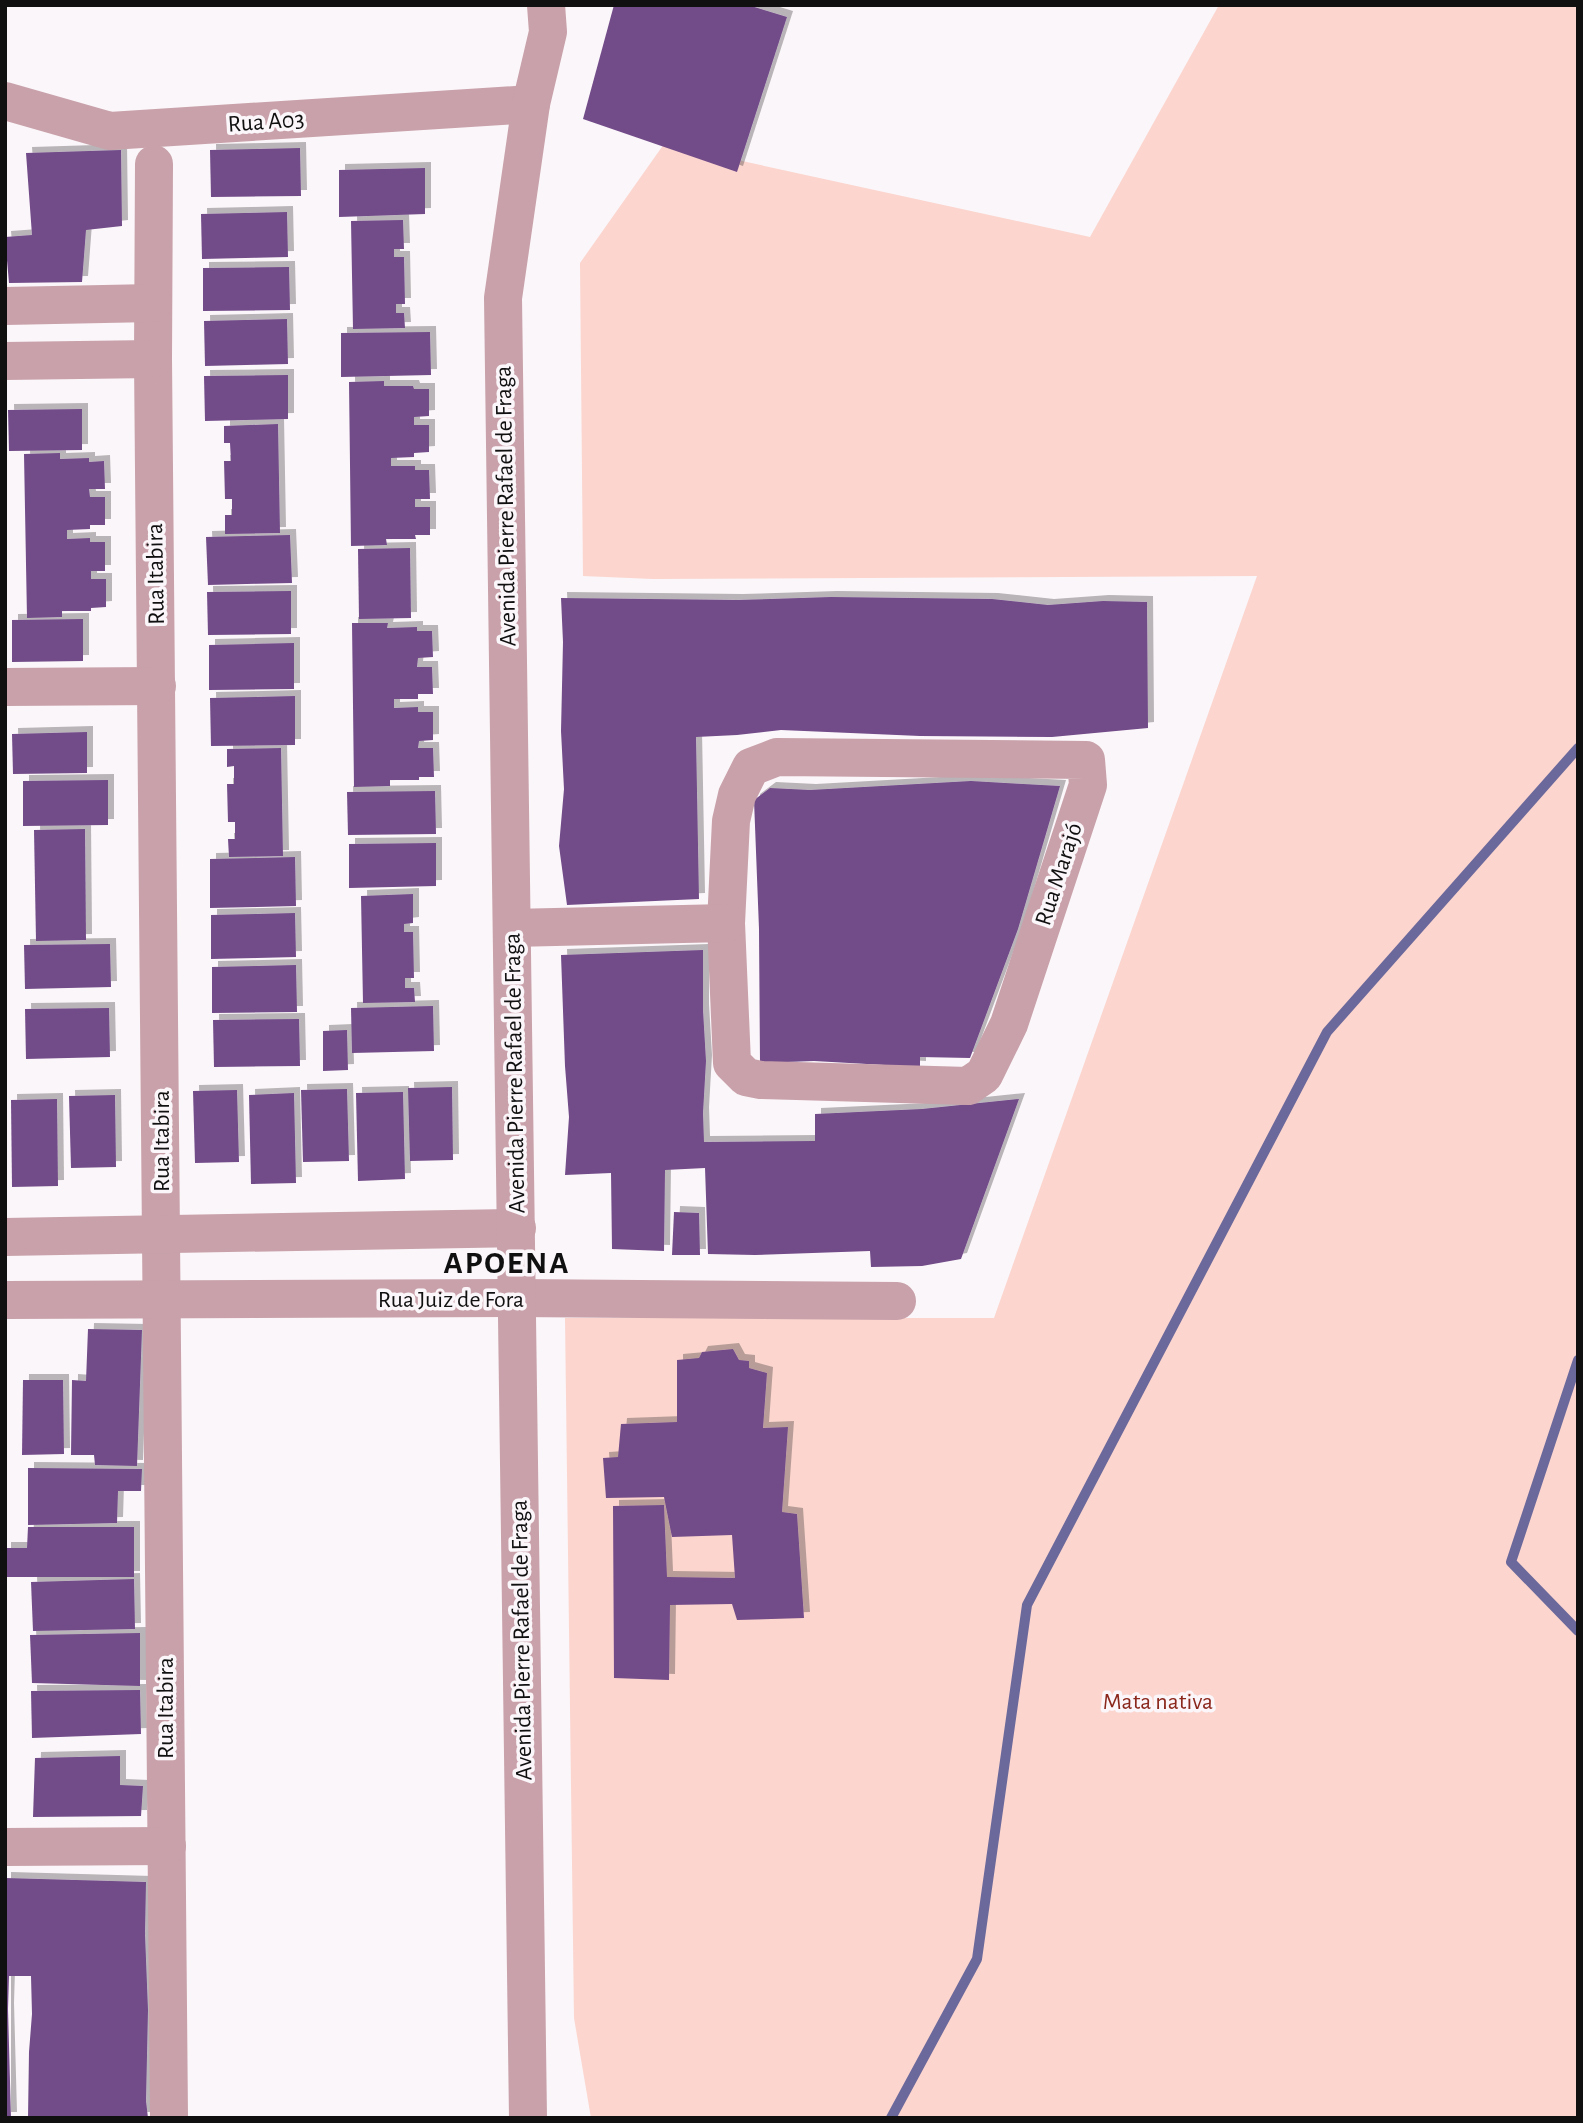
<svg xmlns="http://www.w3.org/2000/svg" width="1583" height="2123" viewBox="0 0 1583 2123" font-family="'Alegreya Sans',sans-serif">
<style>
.green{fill:#fbd5ce}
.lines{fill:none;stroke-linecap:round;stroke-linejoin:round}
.stream{stroke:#6b689b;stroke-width:10}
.building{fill:#724b89;filter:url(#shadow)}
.minor{stroke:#c8a1aa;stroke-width:38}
.labels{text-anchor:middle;stroke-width:7;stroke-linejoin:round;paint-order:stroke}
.street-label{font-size:24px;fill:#111011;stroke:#fbf6f9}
.park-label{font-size:24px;fill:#8b281d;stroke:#fbf6f9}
.district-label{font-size:32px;font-weight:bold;letter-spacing:2px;fill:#111011;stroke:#fbf6f9}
</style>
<defs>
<filter id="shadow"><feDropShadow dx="6" dy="-6" stdDeviation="0" flood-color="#0004"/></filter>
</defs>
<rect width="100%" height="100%" fill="#fbf6f9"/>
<path class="green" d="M1219,5H1578V2118H591L574,2018L565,1318H994L1257,576L653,579L583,576L580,263L664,144L1090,237Z"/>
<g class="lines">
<g class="stream">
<path d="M1578,1360L1511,1562L1578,1631"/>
<path d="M891,2118L977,1959L1027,1605L1327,1032L1578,748"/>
</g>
</g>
<g class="building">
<path d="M614,5H748L787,17L737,172L583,119Z"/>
<path d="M300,148L301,196L211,197L210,150Z"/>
<path d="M121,150L122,226L86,230L82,282L9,283L5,237L32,235L26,153Z"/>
<path d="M425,168V214L339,217V170Z"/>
<path d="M287,212L288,257L202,259L201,214Z"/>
<path d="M403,220L404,249H394V257H404L405,304H396V313H404L405,328L353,329L351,221Z"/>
<path d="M289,267L290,310L203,311V268Z"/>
<path d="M287,319L288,364L205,366L204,321Z"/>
<path d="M430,332L431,375L341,377V333Z"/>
<path d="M288,375V419L205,421L204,376Z"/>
<path d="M384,381V386H413L414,389H429V416L414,417V425H429V452L414,453V457L391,458V466H415V470H429L430,499H415V507H430V535H415L416,539H386L387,545L351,546L349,382Z"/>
<path d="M82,409V450L9,451L8,410Z"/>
<path d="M278,424L280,533L225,534V515H232V499H225L224,461H231L230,443H224V426Z"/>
<path d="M60,453V459L89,458V462L104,461L105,489H89L90,497H105V525H90V529L67,530V539L90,538V542H105V571H91V579H106V607L91,608V611H62V617L27,618L24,454Z"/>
<path d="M290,535L292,583L208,585L206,537Z"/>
<path d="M410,548L411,618L359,619L358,549Z"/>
<path d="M291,591V634L208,635L207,592Z"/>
<path d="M831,597L992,599L1048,605L1103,601L1147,602L1148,728L1052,737L920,736L781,730L737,735L696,737L699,899L567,905L559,846L564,789L561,731L563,642L561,598L737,600Z"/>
<path d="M83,619V661L12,662V620Z"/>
<path d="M352,623H388L387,628L417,627V631H432L433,657L418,658L417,667H432L433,694H418V699H394V708L418,707V712H433V740L419,741L418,748H433L434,777H419V780H390V786L354,787Z"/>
<path d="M294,643V689L209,690V645Z"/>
<path d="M295,696V745L211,746L210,698Z"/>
<path d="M87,732V773L13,774L12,734Z"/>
<path d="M281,748L283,856L229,857L228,839H235V822H228L227,784H234V766L227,767V749Z"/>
<path d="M108,780V825L23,826V781Z"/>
<path d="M971,781L1060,786L1018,929L970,1058L920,1057V1067L814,1061L760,1063L759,929L754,800L770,788L810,790Z"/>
<path d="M435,791L436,834L348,835L347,792Z"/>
<path d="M85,829L86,940L36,941L34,830Z"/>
<path d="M436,843V886L349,888V844Z"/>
<path d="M295,857L296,906L210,908V859Z"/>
<path d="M413,894V923L404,924V932H413L414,978H405V988H414L415,1002L363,1003L361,896Z"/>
<path d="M295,913L296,957L211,959V915Z"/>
<path d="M110,944L111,987L25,989L24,945Z"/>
<path d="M703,950V1010L706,1061L703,1113L704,1142L815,1141V1114L922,1109L1019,1099L961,1259L922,1266L871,1267L870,1251L755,1255L708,1254L705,1168L665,1170L664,1251L612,1249L611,1173L565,1175L569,1117L565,1066L561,955Z"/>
<path d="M296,965L297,1012L212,1013V967Z"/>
<path d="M433,1006L434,1051L352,1053L351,1008Z"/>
<path d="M109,1008L110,1057L26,1059L25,1009Z"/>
<path d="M299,1019L300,1066L214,1067L213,1020Z"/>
<path d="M347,1030L348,1070L323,1071V1031Z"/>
<path d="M452,1087L453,1160L410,1161L408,1088Z"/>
<path d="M347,1089L349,1161L303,1162L301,1090Z"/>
<path d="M237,1090L239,1162L195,1163L193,1091Z"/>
<path d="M403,1092L405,1179L358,1181L356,1093Z"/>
<path d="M294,1093L296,1183L251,1184L249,1095Z"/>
<path d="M115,1095L116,1167L71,1168L69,1096Z"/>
<path d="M57,1099L58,1186L12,1187L11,1100Z"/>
<path d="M674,1212L699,1213L700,1255H672Z"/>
<path d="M88,1329L142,1330L137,1466L95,1465L94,1455H71L72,1380L86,1381Z"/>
<path d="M733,1349L739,1360L749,1361V1368L767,1373L763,1428L788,1427L782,1512L797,1514L804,1618L737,1620L732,1604L670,1605L669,1680L614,1678L613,1506L664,1505L667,1577L735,1578L732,1535L672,1537L664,1497L606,1498L603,1458L618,1457L621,1424L677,1422V1360L699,1358L702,1352Z"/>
<path d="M23,1380H63L64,1454L22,1455Z"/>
<path d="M28,1468L142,1469L141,1491H118L117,1523L28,1525Z"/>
<path d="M28,1527H134V1577H5V1548H27Z"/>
<path d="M134,1579L135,1629L33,1631L31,1582Z"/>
<path d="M140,1633V1686L32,1683L30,1635Z"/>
<path d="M140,1690L141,1734L32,1738L31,1691Z"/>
<path d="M120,1756V1785L143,1786L141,1816L33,1817L35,1758Z"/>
<path d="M5,1878L146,1882L145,1934L148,2010L146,2101L148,2118H28L29,2052L32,2014L31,1976H9L8,2009L11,2118H5Z"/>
</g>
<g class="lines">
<g class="minor">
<path d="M5,101L110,131L531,104"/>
<path d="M154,164L153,359L169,2118"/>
<path d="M5,306L153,303"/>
<path d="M5,361L153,359"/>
<path d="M5,687L157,686"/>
<path d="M777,757L1086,760L1088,785L1009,1024L984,1075L968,1086L761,1080L746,1077L732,1063L726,923L731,821L737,795L751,767Z"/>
<path d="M512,928L726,923"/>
<path d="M5,1237L517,1228"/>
<path d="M5,1300L516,1298L897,1301"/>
<path d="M5,1847L167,1846"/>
<path d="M528,2118L503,298L531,104L548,32L546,5"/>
</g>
</g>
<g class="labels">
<g class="street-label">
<text transform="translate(266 121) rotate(-4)" y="8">Rua A03</text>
<text transform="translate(505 506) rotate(-91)" y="8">Avenida Pierre Rafael de Fraga</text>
<text transform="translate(155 574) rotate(-91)" y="8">Rua Itabira</text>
<text transform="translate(1058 874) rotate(-72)" y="8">Rua Marajó</text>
<text transform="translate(514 1073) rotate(-91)" y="8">Avenida Pierre Rafael de Fraga</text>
<text transform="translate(161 1141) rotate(-90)" y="8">Rua Itabira</text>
<text x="451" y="1307">Rua Juiz de Fora</text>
<text transform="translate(521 1640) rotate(-91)" y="8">Avenida Pierre Rafael de Fraga</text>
<text transform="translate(165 1708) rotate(-90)" y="8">Rua Itabira</text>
</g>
<g class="park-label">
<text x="1158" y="1709">Mata nativa</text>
</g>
<g class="district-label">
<text x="507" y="1273">APOENA</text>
</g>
</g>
<rect width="1583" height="2123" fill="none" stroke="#111011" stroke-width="14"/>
</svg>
